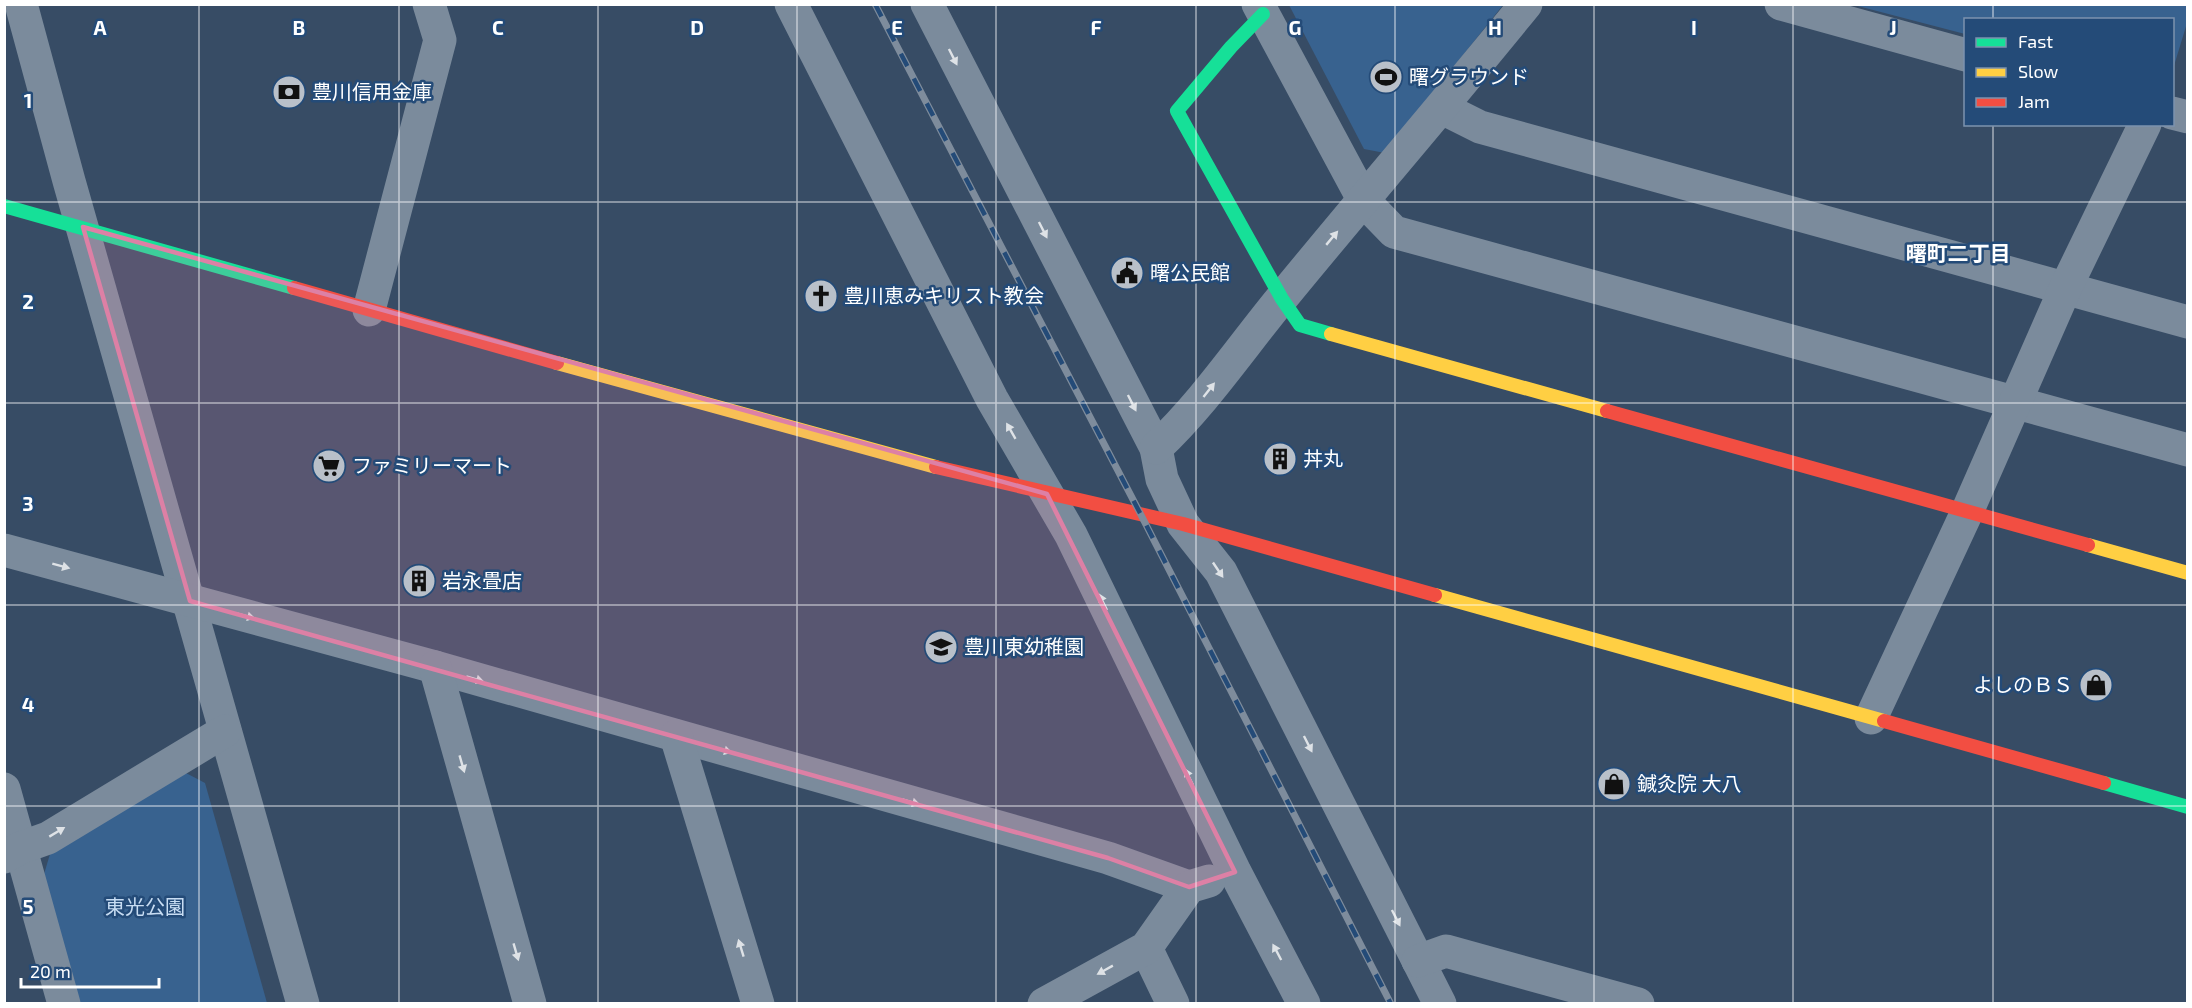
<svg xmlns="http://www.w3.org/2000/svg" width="2192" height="1008" viewBox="0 0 2192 1008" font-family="'Exo 2','Noto Sans JP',sans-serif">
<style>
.green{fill:#38628f}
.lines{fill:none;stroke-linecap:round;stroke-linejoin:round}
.street{stroke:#7b8b9c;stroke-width:33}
.fast{stroke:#16e098;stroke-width:14}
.slow{stroke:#ffcf43;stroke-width:14}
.jam{stroke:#f24e42;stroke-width:14}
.rail-casing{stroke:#7e8c9c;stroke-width:7}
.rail{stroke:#244b78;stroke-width:4.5;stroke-dasharray:14;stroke-linecap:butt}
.oneway{fill:#dee2e6}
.marked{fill:#dd80a5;fill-opacity:0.2;stroke:#dd80a5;stroke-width:4.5;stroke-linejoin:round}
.grid{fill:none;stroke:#fff;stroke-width:1.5;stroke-opacity:0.55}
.labels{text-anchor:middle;stroke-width:5;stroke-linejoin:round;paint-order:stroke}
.poi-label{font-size:20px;fill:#fff;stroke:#244b78;text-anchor:start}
.park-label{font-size:20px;fill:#c8ddf3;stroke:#244b78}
.neighbourhood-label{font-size:21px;font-weight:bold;fill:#fff;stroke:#244b78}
.grid-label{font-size:20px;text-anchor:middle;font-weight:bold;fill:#fff;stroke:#244b78;stroke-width:5;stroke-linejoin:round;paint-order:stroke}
</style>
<rect width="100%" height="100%" fill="#374c65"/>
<g class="green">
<path d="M1289,5H1503L1385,153L1364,149Z"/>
<path d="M1854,5H2187V23L2173,69L2172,20H1966L1965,34Z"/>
<path d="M186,773L205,783L267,1003H77L42,881L50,854Z"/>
</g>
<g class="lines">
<g class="street">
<path d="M21,4L69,181L303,1004"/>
<path d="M791,4L992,399L1071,535L1235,872L1304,1004"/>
<path d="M927,4L1156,448L1162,479L1183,524L1221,572L1440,1004"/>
<path d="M1258,4L1364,201L1394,232L2188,450"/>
<path d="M1781,4L1966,55"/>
<path d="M1442,108L1480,127L2188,322"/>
<path d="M2172,113L2188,117"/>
<path d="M369,310L440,40L429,4"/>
<path d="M1156,448C1203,404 1240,349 1281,299C1362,200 1445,104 1526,4"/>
<path d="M4,550L435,667L1108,858L1189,887"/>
<path d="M435,667L530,1004"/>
<path d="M1871,718L1967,512L2065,289L2145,124"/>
<path d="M676,736L758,1004"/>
<path d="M4,789L64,1004"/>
<path d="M4,857L20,848L48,838L225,731"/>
<path d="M1146,948L1173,1004"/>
<path d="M1418,961L1446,951L1638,1004"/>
<path d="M1044,1004L1146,948L1189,887L1209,881"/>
</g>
<g class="fast">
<path d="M1263,14L1231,47L1177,111L1282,299L1300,325L1331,334"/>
<path d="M4,206L294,288"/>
<path d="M2104,783L2188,807"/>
</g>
<g class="slow">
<path d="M1331,334L1607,411"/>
<path d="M557,363L936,467"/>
<path d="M2088,545L2188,573"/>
<path d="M1435,595L1884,721"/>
</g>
<g class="jam">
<path d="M294,288L557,363"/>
<path d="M1607,411L2088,545"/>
<path d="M936,467L1183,524L1435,595"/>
<path d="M1884,721L2104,783"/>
</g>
<g class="rail-casing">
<path id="rail" d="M875,4L1140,513L1391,1004"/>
</g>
<use href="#rail" class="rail"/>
</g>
<defs><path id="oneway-solid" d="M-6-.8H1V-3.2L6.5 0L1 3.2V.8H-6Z" transform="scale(1.5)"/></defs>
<g class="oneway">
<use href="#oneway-solid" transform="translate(953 57) rotate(63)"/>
<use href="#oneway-solid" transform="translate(1043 230) rotate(63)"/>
<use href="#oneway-solid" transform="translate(1332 238) rotate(-50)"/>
<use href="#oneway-solid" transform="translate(1209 390) rotate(-52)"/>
<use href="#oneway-solid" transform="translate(1132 403) rotate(63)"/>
<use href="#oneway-solid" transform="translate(1011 431) rotate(-120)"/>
<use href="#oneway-solid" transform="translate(61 566) rotate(15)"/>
<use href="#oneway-solid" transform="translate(1218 570) rotate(56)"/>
<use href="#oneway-solid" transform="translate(1103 602) rotate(-116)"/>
<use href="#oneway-solid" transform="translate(246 616) rotate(15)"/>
<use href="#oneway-solid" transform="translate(475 679) rotate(16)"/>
<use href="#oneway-solid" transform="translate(1308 744) rotate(63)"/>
<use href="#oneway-solid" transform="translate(723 750) rotate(16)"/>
<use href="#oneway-solid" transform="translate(462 764) rotate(74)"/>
<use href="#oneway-solid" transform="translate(1189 777) rotate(-116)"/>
<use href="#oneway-solid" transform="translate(911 802) rotate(16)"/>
<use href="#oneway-solid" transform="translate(57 832) rotate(-31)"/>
<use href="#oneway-solid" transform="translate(1396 918) rotate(63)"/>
<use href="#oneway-solid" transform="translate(741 948) rotate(-107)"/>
<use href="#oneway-solid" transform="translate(516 952) rotate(74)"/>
<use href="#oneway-solid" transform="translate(1277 952) rotate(-118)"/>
<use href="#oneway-solid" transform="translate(1105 970) rotate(151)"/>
</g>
<path class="marked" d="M83,227L1047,494L1235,872L1189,887L1108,858L190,601Z"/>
<path class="grid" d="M199,4V1004M399,4V1004M598,4V1004M797,4V1004M996,4V1004M1196,4V1004M1395,4V1004M1594,4V1004M1793,4V1004M1993,4V20M1993,124V1004M4,202H2188M4,403H2188M4,605H2188M4,806H2188"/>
<defs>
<g id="stadium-disc" transform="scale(1.725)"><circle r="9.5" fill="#b9c0c9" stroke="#244b78"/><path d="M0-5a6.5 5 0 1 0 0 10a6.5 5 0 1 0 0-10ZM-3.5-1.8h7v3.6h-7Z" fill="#111"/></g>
<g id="bank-disc" transform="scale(1.725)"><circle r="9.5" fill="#b9c0c9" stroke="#244b78"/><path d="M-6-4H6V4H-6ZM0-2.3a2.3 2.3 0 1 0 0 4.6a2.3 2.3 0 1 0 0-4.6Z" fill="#111"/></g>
<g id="civic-disc" transform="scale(1.725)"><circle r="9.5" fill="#b9c0c9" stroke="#244b78"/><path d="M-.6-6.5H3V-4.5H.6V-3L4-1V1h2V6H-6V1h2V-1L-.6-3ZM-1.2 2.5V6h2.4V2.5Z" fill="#111"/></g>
<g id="church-disc" transform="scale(1.725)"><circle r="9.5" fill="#b9c0c9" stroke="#244b78"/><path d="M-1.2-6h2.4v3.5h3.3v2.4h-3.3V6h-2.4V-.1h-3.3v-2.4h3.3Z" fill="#111"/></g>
<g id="building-disc" transform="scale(1.725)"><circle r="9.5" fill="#b9c0c9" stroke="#244b78"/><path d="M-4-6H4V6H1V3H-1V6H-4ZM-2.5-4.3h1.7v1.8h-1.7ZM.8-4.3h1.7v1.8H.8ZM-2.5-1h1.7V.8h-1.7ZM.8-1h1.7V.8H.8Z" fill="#111"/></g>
<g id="supermarket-disc" transform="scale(1.725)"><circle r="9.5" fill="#b9c0c9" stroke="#244b78"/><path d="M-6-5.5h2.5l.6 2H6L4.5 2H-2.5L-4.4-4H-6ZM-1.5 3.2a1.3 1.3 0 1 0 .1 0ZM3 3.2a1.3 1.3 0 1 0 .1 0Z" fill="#111"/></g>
<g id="school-disc" transform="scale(1.725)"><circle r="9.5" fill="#b9c0c9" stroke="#244b78"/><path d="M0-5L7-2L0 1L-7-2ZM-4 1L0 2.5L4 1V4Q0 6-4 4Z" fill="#111"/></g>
<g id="shop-disc" transform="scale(1.725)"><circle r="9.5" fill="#b9c0c9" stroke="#244b78"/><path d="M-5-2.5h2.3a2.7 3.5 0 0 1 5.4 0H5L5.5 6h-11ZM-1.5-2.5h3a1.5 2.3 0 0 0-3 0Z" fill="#111"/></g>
</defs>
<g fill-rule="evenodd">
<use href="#stadium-disc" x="1386" y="77"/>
<use href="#bank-disc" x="289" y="92"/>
<use href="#civic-disc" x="1127" y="273"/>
<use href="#church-disc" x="821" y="296"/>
<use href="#building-disc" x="1280" y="459"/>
<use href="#supermarket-disc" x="329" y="466"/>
<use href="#building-disc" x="419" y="581"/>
<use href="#school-disc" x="941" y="647"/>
<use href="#shop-disc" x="2096" y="685"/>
<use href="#shop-disc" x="1614" y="784"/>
</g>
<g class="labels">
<g class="poi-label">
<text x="1409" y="84">曙グラウンド</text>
<text x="312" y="99">豊川信用金庫</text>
<text x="1150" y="280">曙公民館</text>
<text x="844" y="303">豊川恵みキリスト教会</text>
<text x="1303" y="466">丼丸</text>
<text x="352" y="473">ファミリーマート</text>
<text x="442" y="588">岩永畳店</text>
<text x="964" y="654">豊川東幼稚園</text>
<text x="2073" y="692" text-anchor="end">よしのＢＳ</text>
<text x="1637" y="791">鍼灸院 大八</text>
</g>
<g class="park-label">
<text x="145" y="914">東光公園</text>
</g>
<g class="neighbourhood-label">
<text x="1958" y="261">曙町二丁目</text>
</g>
</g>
<g class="grid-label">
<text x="100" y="35">A</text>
<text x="299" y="35">B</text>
<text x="498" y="35">C</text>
<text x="697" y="35">D</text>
<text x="897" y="35">E</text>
<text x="1096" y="35">F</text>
<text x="1295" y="35">G</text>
<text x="1495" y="35">H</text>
<text x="1694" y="35">I</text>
<text x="1893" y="35">J</text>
<text x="28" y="108">1</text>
<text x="28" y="309">2</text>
<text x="28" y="511">3</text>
<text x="28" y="712">4</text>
<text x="28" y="914">5</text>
</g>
<rect width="2192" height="1008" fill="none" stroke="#ffffff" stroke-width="12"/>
<rect x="1964" y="18" width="210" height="108" fill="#244b78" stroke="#7c93ae" stroke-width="1.5"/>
<rect x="1976" y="38" width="30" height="9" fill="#16e098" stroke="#7c93ae" stroke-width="1.5"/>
<text x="2018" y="48" font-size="18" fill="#ffffff">Fast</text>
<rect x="1976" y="68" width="30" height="9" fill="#ffcf43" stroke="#7c93ae" stroke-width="1.5"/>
<text x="2018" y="78" font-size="18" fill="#ffffff">Slow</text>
<rect x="1976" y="98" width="30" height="9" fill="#f24e42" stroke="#7c93ae" stroke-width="1.5"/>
<text x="2018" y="108" font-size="18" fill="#ffffff">Jam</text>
<path d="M21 978v9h138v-9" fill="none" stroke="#ffffff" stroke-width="3"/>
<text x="30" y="978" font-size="18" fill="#ffffff" stroke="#244b78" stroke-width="4.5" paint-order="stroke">20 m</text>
</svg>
